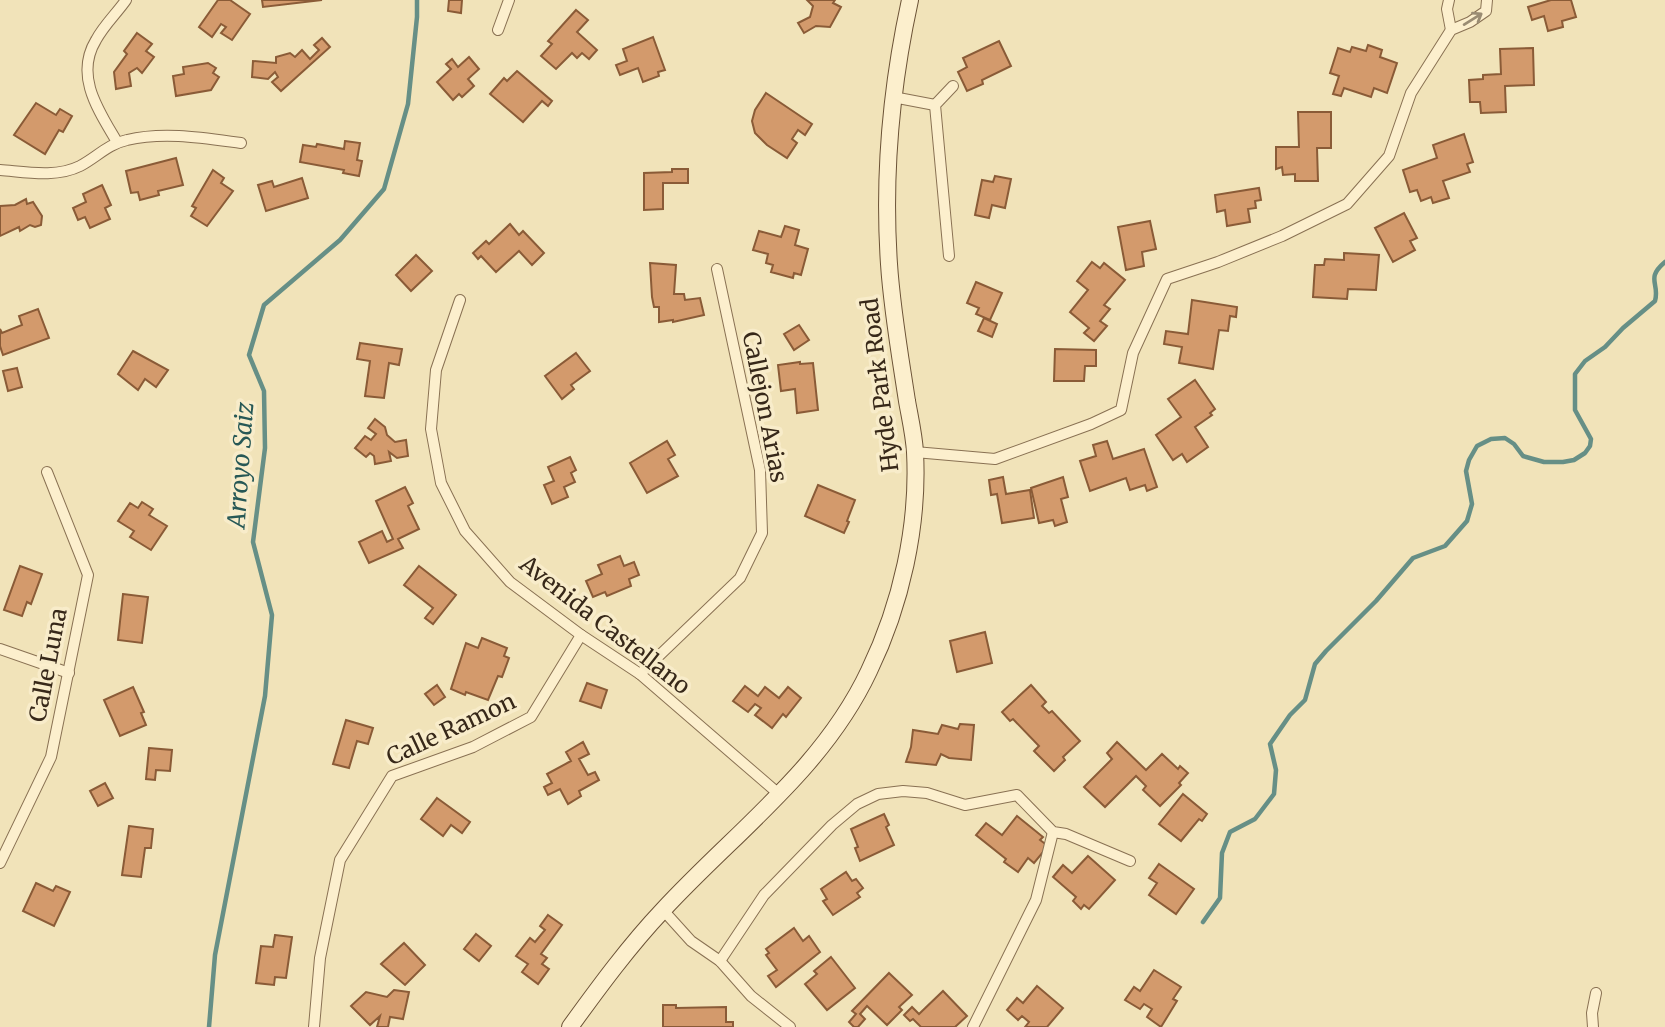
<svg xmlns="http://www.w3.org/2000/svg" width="1665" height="1027" viewBox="0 0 1665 1027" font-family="Merriweather,serif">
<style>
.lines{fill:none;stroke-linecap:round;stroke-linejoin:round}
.stream{stroke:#668f86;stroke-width:4.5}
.building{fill:#d39a6c;stroke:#8a5b37;stroke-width:2}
.street-casing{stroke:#897153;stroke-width:12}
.secondary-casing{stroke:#6b5236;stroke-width:18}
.street{stroke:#fcefcd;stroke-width:10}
.secondary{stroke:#fcefcd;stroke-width:16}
.oneway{stroke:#9a8c73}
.labels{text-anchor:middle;stroke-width:7;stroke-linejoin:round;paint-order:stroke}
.street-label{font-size:23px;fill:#372819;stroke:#f8ecca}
.water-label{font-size:24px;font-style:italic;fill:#275856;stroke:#f8ecca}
</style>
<rect width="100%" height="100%" fill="#f1e3b9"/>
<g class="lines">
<g class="stream">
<path d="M1203,922L1220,898L1222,853L1230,832L1255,819L1274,794L1276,770L1270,744L1290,715L1305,700L1315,664L1326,651L1376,601L1413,558L1445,546L1467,521L1472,504L1466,471L1469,460L1477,446L1491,439L1505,438L1514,444L1523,456L1544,462H1563L1574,460L1585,453L1590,446L1591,439L1575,410V374L1585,361L1605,347L1623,328L1655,301C1660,283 1645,279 1665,262"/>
<path d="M209,1027L215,955L265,696L272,615L253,542L265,448L264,391L249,355L264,305L340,240L384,189L408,104L417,17V0"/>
</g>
</g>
<g class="building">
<path d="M218,0H230L250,14L232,40L221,33L226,27L221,24L212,37L199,27Z"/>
<path d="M262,0H322L263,7Z"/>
<path d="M449,0H462L461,13L448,11Z"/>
<path d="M807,0H835L833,3L841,7L830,27L816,26L804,33L798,23L810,17L813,6Z"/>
<path d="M1551,0H1571L1576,17L1562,21L1563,27L1548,31L1544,16L1532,20L1528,7Z"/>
<path d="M576,10L588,20L577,32L597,50L589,59L582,53L577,58L572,53L556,69L541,56L552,44L548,41Z"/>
<path d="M137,33L152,44L146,51L154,57L142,73L137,68L129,73L131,86L116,89L114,72L127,54L124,51Z"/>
<path d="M653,37L665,70L658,72L659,76L643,82L638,68L620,75L616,65L627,61L623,49Z"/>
<path d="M322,38L330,47L281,91L272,82L278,77L275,72L268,79L252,77L253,61L276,63V57L290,53L295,57L302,50L310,59L319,50L314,45Z"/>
<path d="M999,41L1011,66L982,80L983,84L967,91L958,72L967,67L963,58Z"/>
<path d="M1368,45L1382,50L1380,57L1397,63L1387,93L1374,88L1371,97L1344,88L1341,96L1333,94L1339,76L1330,73L1338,48L1350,52L1352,47L1366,51Z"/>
<path d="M1533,48L1534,85L1505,86L1506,112L1481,113L1480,102H1470L1469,80L1483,79V75L1501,74L1500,49Z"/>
<path d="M469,57L479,69L468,79L474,86L462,97L459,94L453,100L437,82L451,69L446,64L452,59L458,67Z"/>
<path d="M208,63L216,68L213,73L219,77L211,90L176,96L173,76L184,74L183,67Z"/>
<path d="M517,71L552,101L548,106L542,101L523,122L490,94L504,78L507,81Z"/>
<path d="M766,93L812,124L805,135L798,130L792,139L797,143L787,158L767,145L755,133L752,121L755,110Z"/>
<path d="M36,103L56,115L60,109L72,116L63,132L59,130L45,154L14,135Z"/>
<path d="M1298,112H1331V148H1317L1318,181H1295V174L1283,175L1282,167L1276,169V147H1299Z"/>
<path d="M1464,134L1473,162L1467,164L1470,172L1443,181L1449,198L1433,203L1431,197L1421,201L1417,190L1410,192L1403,170L1437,158L1433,145Z"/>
<path d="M345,141L360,143L357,160L362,161L359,176L343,173L344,170L300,162L303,145L316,147L317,144L344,149Z"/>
<path d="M176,158L183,185L158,191L159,195L140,200L138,192L131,193L126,171Z"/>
<path d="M672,169H688V183H663V209L644,210V173L672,172Z"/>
<path d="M213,170L224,178L221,183L233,191L207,226L191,216L196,208L192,206Z"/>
<path d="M995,176L1011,179L1005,208L992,205L989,218L975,215L982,180L993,182Z"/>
<path d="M302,178L308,198L266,211L258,185L272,181L274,187Z"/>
<path d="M102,185L111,205L105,208L110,219L90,228L85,217L78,220L73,208L86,202L83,194Z"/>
<path d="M1259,188L1261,200L1255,201L1256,208L1248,209L1250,222L1227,226L1225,210L1217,212L1215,195Z"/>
<path d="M26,199L27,204L33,202L42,216L41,225L35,227L30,225L20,231L19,227L0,236V206L15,205Z"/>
<path d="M1404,213L1417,238L1410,241L1415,250L1393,262L1375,228Z"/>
<path d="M1150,221L1156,249L1142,252L1144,266L1126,270L1118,227Z"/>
<path d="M510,224L519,235L523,231L544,253L532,265L519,251L496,272L481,256L478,259L473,253L486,241L489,244Z"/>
<path d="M785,226L799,230L795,245L808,249L801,275L794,273L793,278L771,272L773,265L766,263L768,254L753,250L759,231L781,237Z"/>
<path d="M1344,253L1379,255L1376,290L1348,289L1347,299L1313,297L1315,265H1324L1325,259L1344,260Z"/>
<path d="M416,255L432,271L411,291L396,275Z"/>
<path d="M1092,262L1100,268L1104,263L1125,280L1104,305L1110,309L1100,321L1107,326L1094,341L1084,333L1089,328L1070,312L1088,290L1077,281Z"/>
<path d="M650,263L676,265L674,294H684L685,300L700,298L704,315L673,322V320L659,322V307H654L652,297Z"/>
<path d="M976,282L1002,293L990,320L976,314L979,308L967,303Z"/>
<path d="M1192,300L1237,307L1236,317L1230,316L1228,331L1219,330L1213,369L1179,363L1182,347L1164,344L1166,331L1188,334Z"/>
<path d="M38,309L49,338L3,355L0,346V329L2,333L22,325L19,316Z"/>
<path d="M984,318L997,324L992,337L978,331Z"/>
<path d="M799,325L809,340L794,350L784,334Z"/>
<path d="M360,343L402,349L399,365L389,363L384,398L365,396L370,361L357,359Z"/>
<path d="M1055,349L1096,350V366H1085L1084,381H1054Z"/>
<path d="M133,351L168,370L156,387L145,379L138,390L118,374Z"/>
<path d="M576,353L590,371L571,385L574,389L562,399L545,376Z"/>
<path d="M800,362V364L813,363L818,410L797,413L795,389L781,391L778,365Z"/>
<path d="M17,368L22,387L8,391L3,371Z"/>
<path d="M1195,380L1215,409L1210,413L1212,415L1195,427L1208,447L1187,462L1182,454L1173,460L1156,435L1181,417L1168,399Z"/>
<path d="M375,419L385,427L387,435L395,442L406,440L408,456L397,458L389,452L391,461L375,464L374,456L370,453L366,457L355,448L365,436L371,440L376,434L368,428Z"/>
<path d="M667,441L675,455L668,459L678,476L647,493L630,463Z"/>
<path d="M1107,441L1113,459L1144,449L1157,487L1147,491L1145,485L1130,490L1126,478L1090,491L1080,461L1096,456L1093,445Z"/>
<path d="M570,457L576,470L571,473L575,482L564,487L568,497L552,504L544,485L554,481L548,467Z"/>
<path d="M1003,477L1006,494L1030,490L1034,518L1002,523L997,494L991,495L989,480Z"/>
<path d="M1063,477L1068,497L1061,499L1067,522L1055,526L1053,520L1039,523L1031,488Z"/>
<path d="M818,485L855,500L847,521L849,522L844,533L805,516Z"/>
<path d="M405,487L413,503L408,506L419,529L398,539L403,548L369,563L359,542L382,531L387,542L393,539L376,501Z"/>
<path d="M142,502L153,509L149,515L167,526L151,550L130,537L134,531L118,521L130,503L138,508Z"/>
<path d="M620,556L624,566L634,562L639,575L629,579L631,586L607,596L605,592L593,597L586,581L602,574L598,565Z"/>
<path d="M20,566L42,574L31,604L27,602L22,616L4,610Z"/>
<path d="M419,566L456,595L433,624L425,618L433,608L404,585Z"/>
<path d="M123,594L148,597L142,643L118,640Z"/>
<path d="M985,632L992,663L957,672L950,641Z"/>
<path d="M482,638L507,648L504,656L509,658L502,677L498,676L488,700L466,692L465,695L451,689L466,643L478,648Z"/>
<path d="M587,683L607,690L601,708L580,701Z"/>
<path d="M437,685L445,697L434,705L425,694Z"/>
<path d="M1031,685L1046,702L1042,706L1049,713L1052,711L1080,741L1063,757L1065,760L1054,771L1034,751L1039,746L1013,719L1010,721L1002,712Z"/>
<path d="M745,686L758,696L765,687L779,698L788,687L801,698L786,717L783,714L772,728L755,715L761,708L755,704L748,712L733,701Z"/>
<path d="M133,687L144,712L141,713L146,725L120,736L104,700Z"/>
<path d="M346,720L373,728L368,744L357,741L349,768L333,764Z"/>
<path d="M960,724L974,725L971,760L949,758L941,754L936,765L906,762L911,747L913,730L938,734L942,725L958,729Z"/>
<path d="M583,742L589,754L579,759L588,775L595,772L599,780L579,791L581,796L568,804L560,789L548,795L544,787L552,783L547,774L571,761L566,752Z"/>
<path d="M1117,742L1146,770L1162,754L1178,769L1180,766L1188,773L1179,783L1181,785L1160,806L1143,790L1146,786L1136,776L1105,807L1084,787L1112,759L1107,753Z"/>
<path d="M149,748L172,750L170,771L156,770L155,780L146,779Z"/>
<path d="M105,783L113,798L98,806L90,791Z"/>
<path d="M1183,794L1207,814L1202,821L1199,819L1181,841L1159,824Z"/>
<path d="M437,798L470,822L462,833L451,825L443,836L421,819Z"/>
<path d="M884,814L889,825L886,827L894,845L860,861L855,848L858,847L851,829Z"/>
<path d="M1017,816L1043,837L1040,840L1048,846L1034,863L1028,858L1018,872L1004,862L1006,859L976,835L986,823L1002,835Z"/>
<path d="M129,826L153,829L151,848H145L141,877L122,875Z"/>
<path d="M1088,856L1115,880L1089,909L1084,905L1081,909L1073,901L1076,897L1053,877L1063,865L1072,873Z"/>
<path d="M1159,864L1194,889L1176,914L1149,895L1157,883L1149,878Z"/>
<path d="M846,872L852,881L856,879L863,888L857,893L860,897L833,915L823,901L827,899L821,889Z"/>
<path d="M36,883L53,891L56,886L70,892L54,926L23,911Z"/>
<path d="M548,915L562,925L541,954L547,958L542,964L549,969L538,984L522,972L528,964L516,956L530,938L535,942L545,930L540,926Z"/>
<path d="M794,928L803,941L809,936L820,952L776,987L768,976L777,970L766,955L769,953L766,949Z"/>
<path d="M476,934L491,946L479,961L464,949Z"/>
<path d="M275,935L292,937L286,978L275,977L274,985L256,983L261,946L273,947Z"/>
<path d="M404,943L425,965L405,985L381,964Z"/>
<path d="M831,957L855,988L827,1010L805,984L817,974L814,971Z"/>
<path d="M1154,970L1181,987L1173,999L1177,1001L1161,1027L1147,1017L1152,1009L1144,1004L1140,1009L1125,1000L1134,987L1140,991Z"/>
<path d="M889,973L912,995L899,1007L902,1010L887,1025L867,1006L860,1014L865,1019L858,1027H854L849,1022L856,1014L852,1011Z"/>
<path d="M1037,986L1063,1008L1047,1027H1025L1029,1022L1022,1016L1018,1020L1007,1010L1017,998L1023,1003Z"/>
<path d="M394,990L409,992L403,1019L390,1017L388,1027H377L380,1016L370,1025L351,1006L366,992L387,997Z"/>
<path d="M943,991L967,1016L955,1027H921L913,1019L910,1021L904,1015L912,1007L919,1014Z"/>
<path d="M663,1005H676V1008L726,1007V1022H733V1027H663Z"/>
</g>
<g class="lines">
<g class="street-casing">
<g id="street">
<path d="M1449,0L1447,9L1451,30"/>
<path d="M498,30L509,0"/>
<path d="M893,97L935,105"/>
<path d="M117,142C99,111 74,76 96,40C104,25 117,13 126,0"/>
<path d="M0,170C26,172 56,178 80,166C97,157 108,144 127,140C164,131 204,138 241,143"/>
<path d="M949,256L935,105L953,86"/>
<path d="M460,300L436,370L431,429L441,483L465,531L510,582L581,635L640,674L780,795"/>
<path d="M915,452L995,459L1091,424L1121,410L1133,353L1167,279L1218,262L1282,236L1347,204L1389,156L1411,93L1451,30L1470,22L1486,11L1487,0"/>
<path d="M0,649L69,673"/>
<path d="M640,674L740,578L762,533L760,470L717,269"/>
<path d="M0,863L51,757L88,575L47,472"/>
<path d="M663,910L691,941L720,961L751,996L790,1027"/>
<path d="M720,961L764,895L832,825L857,804L878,794L903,791L927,793L965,805L1017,795L1053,832L1066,834L1130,861"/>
<path d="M314,1027L320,958L340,860L392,776L473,747L531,717L581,635"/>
<path d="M973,1027L1036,900L1053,832"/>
<path d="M1593,1027L1592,1013L1596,993"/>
</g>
</g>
<g class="secondary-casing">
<path id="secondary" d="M570,1027C599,987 629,946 663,910C735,832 823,769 869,671C901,605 919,526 915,452C914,435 910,418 907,401C900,355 892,310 889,264C883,175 891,87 910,0"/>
</g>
<use href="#street" class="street"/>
<use href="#secondary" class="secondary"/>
</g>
<defs><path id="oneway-shaft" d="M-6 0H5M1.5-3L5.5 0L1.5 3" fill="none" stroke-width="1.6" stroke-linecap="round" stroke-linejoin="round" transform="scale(1.75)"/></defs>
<use class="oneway" href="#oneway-shaft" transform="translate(1473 19) rotate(-32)"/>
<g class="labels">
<g class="street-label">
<text transform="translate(880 385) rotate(-97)" y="8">Hyde Park Road</text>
<text transform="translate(765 407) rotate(79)" y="8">Callejon Arias</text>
<text transform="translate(605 625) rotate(38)" y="8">Avenida Castellano</text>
<text transform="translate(48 665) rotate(-79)" y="8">Calle Luna</text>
<text transform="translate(451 729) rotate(-25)" y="8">Calle Ramon</text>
</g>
<g class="water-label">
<text transform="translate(241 465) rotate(-86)" y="8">Arroyo Saiz</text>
</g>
</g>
</svg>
